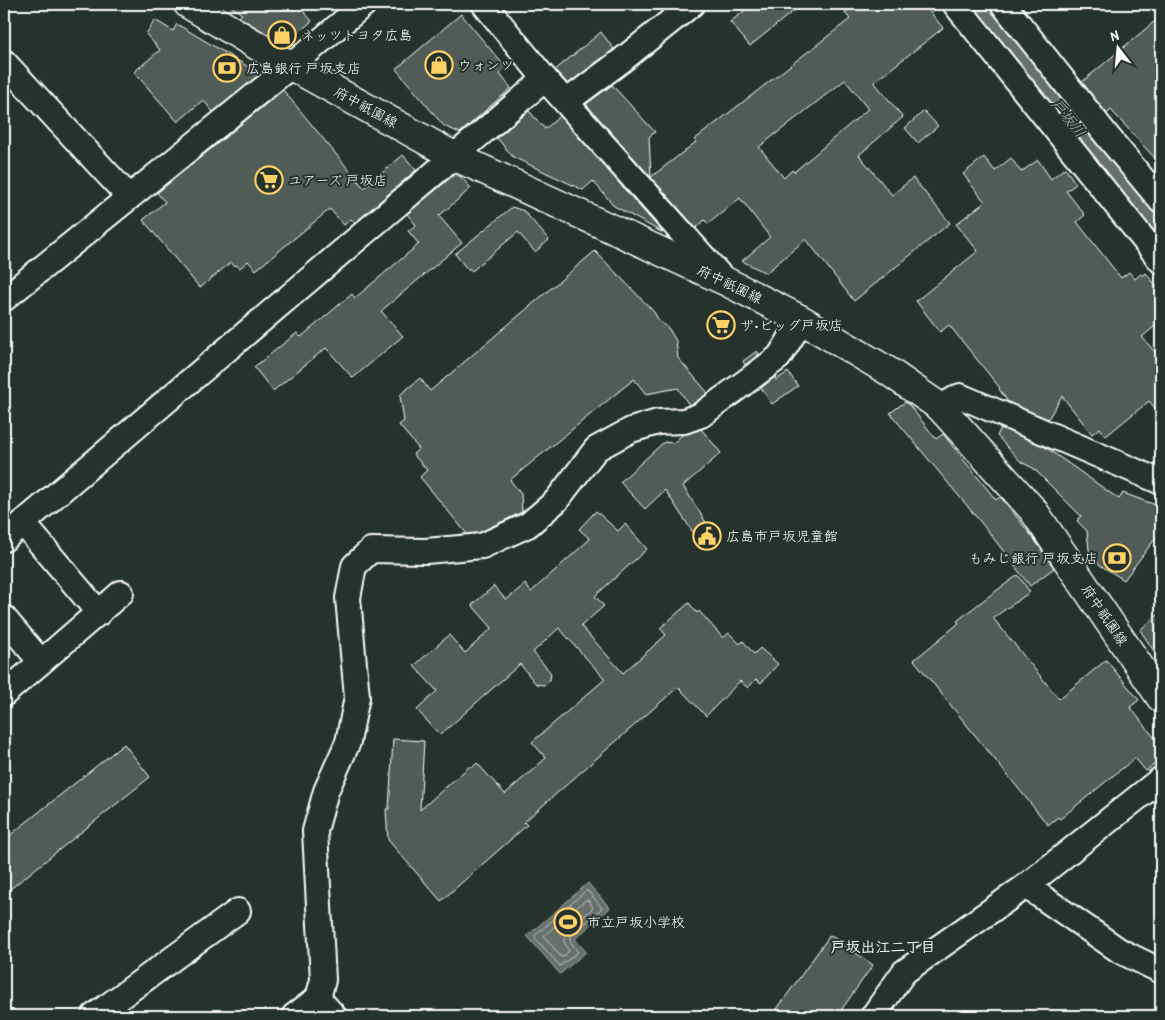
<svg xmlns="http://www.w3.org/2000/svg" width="1165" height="1020" viewBox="0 0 1165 1020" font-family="'Patrick Hand','Klee One',sans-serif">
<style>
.water{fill:#67706c;stroke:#a4a9a7}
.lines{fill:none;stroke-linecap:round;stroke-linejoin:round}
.shore{stroke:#c2c6c4;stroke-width:1}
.river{stroke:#67706c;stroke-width:39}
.building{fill:#515c57;stroke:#fff;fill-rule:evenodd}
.street-casing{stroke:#fff;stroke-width:28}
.secondary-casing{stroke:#fff;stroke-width:31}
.street{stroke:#26332d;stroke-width:24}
.secondary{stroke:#26332d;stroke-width:28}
.labels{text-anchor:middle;stroke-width:4;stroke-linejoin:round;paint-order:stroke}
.poi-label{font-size:14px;fill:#fff;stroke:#26332d;text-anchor:start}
.street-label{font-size:14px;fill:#fff;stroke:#26332d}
.water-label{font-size:15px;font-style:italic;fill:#b3b8b6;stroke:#26332d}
.neighbourhood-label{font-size:15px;font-weight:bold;fill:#fff;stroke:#26332d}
</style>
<rect width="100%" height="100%" fill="#26332d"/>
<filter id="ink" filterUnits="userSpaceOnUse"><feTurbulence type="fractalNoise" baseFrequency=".02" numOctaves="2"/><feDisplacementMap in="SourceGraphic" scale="10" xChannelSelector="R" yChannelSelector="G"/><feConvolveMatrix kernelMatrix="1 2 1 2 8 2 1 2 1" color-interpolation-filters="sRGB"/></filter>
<g filter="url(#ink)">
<path class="water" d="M588,883L610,908L575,939L586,952L560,974L527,936Z"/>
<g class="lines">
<g class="shore">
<path d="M586,891L589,892L602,908L571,936L570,941L578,952L560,966L535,938V936Z"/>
<path d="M586,900L589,901L593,908L565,933L564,941L569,951L563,957H561L544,936Z"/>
</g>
<path class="river" d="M975,4L1095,154L1161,232"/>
</g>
<g class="building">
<path d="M227,4H297L312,21L284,44L239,17L242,14Z"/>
<path d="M753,4H802L750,46L730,22Z"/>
<path d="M856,4H924L943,28L874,82L903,117L859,155L892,195L913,178L950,223L854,301L806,239L766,273L742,261L770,237L740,198L708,224L705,220L696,228L586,104L612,85L655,132L649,137L651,177L696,142L694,140L850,19L845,13ZM845,80L868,109L794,172L792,170L784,178L759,147Z"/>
<path d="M461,14L506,68L500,74L511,88L460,133L444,126L396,69Z"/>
<path d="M1161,16V165L1111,110L1107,114L1082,82Z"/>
<path d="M155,20L173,31L177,24L260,74L213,112L203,100L178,122L134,72L160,50L146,34Z"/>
<path d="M601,32L614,49L568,84L555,70Z"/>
<path d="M283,90L364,188L403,155L416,170L355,223L351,219L344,225L330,209L256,270L248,261L240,268L236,265L234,266L231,262L200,288L143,220L165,202L157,193Z"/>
<path d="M529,111L545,129L560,116L663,233L614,206L593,181L583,190L513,157L497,138Z"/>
<path d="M924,111L938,126L918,143L905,128Z"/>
<path d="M984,157L995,171L1011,158L1021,172L1038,160L1051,179L1065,168L1076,184L1066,191L1085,215L1077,222L1121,278L1129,272L1135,279L1141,274L1143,276L1146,273L1161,292V321L1142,337L1161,359V415L1149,401L1106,436L1100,428L1092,434L1062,396L1048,419L1008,402L999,389L1000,388L949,325L940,332L916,301L978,251L956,224L985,202L963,174Z"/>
<path d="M455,174L461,177L471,188L439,216L462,243L381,311L403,336L353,378L326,348L273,391L254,367L297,333L301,337L352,294L355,298L419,244L408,231L416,225L407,214Z"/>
<path d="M512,207L524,211L549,240L535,252L518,232L472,271L469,268L468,270L455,254Z"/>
<path d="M595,251L654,312L659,321L669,329L676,341L678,358L708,393L694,403L689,405L678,388L646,394L634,379L510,480L521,494L522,512L478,533L467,534L420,477L427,470L413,454L419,449L399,425L404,421L400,395L420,378L430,391Z"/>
<path d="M757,351L759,354L745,365L743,361Z"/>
<path d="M788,372L798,386L772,404L761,388L775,377L776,380Z"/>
<path d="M905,402L910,406L936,439L943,434L996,500L1000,497L1004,501L1034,539L1054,568L1030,586L988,531L890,413Z"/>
<path d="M1001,428L1045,447L1119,499L1123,493L1161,507V531L1124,580L1100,565L1093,557L1089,550L1087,531L1077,521L1081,516L1033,468L1021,462L997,436Z"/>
<path d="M701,429L721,453L683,486L712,532L698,540L665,490L645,509L620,482L664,442L673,443L682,435Z"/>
<path d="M596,511L618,531L625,524L647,549L595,596L604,606L581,626L623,673L666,635L660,628L689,603L697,613L699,611L723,638L729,633L740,644L743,641L754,654L760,648L778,664L761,683L756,679L748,688L740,681L706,716L678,687L524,822L527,825L441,901L388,840L386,809H389L393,739L424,741L420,810L470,766L472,768L477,763L505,794L546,758L532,742L605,679L559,628L533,652L551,673L550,680L544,685L536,684L520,664L440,735L417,710L437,691L414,666L449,635L465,653L492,628L472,605L494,586L506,600L525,584L531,592L590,539L579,529Z"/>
<path d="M1018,575L1030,592L993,618L1059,699L1106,660L1139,700L1130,707L1161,746V759L1146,771L1135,758L1060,819L1058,817L1048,825L914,660L959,623L957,621L985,599Z"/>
<path d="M1161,612V662L1140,630Z"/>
<path d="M124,744L150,777L4,894V840Z"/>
<path d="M830,935L873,965L837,1016H772Z"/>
</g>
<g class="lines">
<g class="street-casing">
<g id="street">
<path d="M484,4L545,79L724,280"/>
<path d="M955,4L1161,261"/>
<path d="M1003,4L1108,137L1161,201"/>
<path d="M4,62L129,197"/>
<path d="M566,102L621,61L692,4"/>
<path d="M4,299L291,66L364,4"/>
<path d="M940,407L960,396L1161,482"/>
<path d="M23,523L99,613"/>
<path d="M4,539L545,79"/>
<path d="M4,618L41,662"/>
<path d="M4,694L121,593"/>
<path d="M1026,886L1120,951L1161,971"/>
<path d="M318,998L334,1016"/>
<path d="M94,1016L238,911"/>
<path d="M294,1016L318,998L323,980L315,831L326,791L348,742L357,697L348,598L354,566L371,550L426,551L482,546L528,525L556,501L596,449L631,430L658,422L684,421L701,415L779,357L802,320"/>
<path d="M873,1016L904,972L1026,886L1161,779"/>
</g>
</g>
<g class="secondary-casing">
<path id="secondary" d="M188,4L291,66L456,157L725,281L802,320L888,371L940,407L1033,510L1161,698"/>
</g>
<use href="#street" class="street"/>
<use href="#secondary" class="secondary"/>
</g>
</g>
<defs>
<g id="shop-ring" transform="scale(1.4375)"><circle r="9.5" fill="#26332d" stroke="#ffd166" stroke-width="1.5"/><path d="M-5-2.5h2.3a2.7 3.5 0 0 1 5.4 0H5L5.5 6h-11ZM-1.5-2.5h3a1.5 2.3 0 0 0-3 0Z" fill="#ffd166"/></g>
<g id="bank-ring" transform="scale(1.4375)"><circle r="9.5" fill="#26332d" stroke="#ffd166" stroke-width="1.5"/><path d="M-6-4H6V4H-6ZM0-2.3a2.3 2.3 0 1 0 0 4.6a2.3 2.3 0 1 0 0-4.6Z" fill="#ffd166"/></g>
<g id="supermarket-ring" transform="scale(1.4375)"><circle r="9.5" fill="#26332d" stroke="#ffd166" stroke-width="1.5"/><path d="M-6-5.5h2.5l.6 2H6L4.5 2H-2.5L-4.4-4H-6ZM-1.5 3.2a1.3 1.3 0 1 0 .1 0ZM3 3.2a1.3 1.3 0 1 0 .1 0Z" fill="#ffd166"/></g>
<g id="civic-ring" transform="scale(1.4375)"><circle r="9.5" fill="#26332d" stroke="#ffd166" stroke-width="1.5"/><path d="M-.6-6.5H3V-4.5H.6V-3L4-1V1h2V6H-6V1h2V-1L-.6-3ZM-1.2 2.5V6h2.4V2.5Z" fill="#ffd166"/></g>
<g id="stadium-ring" transform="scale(1.4375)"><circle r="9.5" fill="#26332d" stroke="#ffd166" stroke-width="1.5"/><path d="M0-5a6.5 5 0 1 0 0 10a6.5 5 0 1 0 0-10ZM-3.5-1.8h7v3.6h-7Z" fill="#ffd166"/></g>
</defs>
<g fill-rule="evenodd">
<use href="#shop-ring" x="282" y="35"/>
<use href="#shop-ring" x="439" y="65"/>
<use href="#bank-ring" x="227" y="68"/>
<use href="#supermarket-ring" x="269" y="180"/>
<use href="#supermarket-ring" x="721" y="325"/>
<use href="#civic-ring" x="707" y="536"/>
<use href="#bank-ring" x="1117" y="558"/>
<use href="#stadium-ring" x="568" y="922"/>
</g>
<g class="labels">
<g class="poi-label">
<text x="301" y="40">ネッツトヨタ広島</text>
<text x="458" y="70">ウォンツ</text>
<text x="246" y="73">広島銀行 戸坂支店</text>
<text x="288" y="185">ユアーズ 戸坂店</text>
<text x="740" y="330">ザ•ビッグ戸坂店</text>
<text x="726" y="541">広島市戸坂児童館</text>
<text x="1098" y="563" text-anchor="end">もみじ銀行 戸坂支店</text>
<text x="587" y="927">市立戸坂小学校</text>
</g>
<g class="street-label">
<text transform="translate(366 107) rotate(29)" y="5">府中祇園線</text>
<text transform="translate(730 284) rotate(26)" y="5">府中祇園線</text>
<text transform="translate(1105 615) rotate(56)" y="5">府中祇園線</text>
</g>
<g class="water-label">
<text transform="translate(1068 118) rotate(51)" y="5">戸坂川</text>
</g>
<g class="neighbourhood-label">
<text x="883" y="952">戸坂出江二丁目</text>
</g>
</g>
<rect width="1165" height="1020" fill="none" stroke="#26332d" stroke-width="20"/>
<rect x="10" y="10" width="1145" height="1000" fill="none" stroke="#fff" stroke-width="2" filter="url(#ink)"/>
<g transform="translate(1118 48) rotate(344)" stroke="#26332d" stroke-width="4" paint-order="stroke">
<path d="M0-4L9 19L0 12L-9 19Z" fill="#ffffff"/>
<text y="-8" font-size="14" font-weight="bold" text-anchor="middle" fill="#ffffff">N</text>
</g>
</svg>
